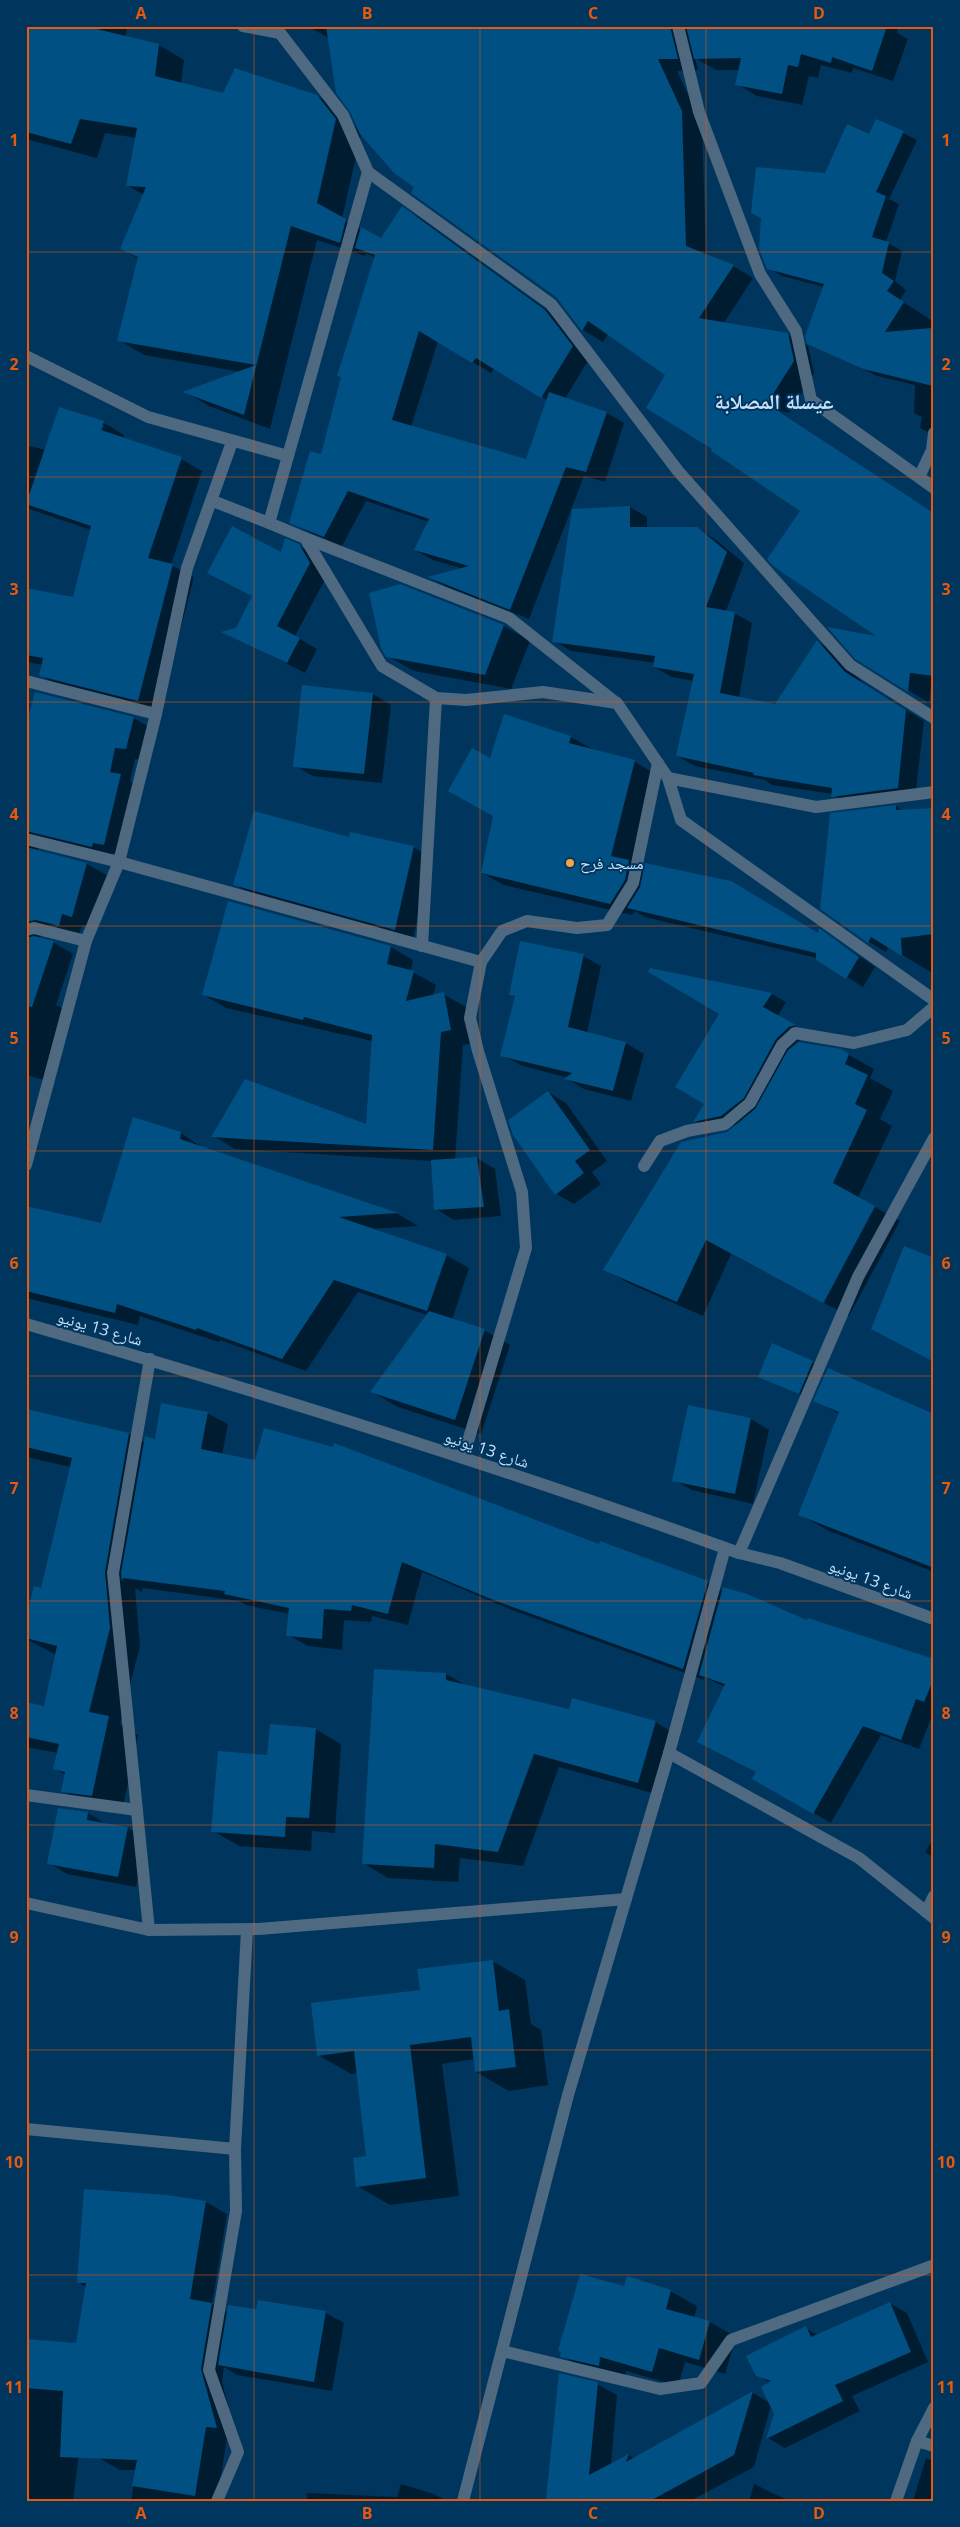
<svg xmlns="http://www.w3.org/2000/svg" width="960" height="2527" viewBox="0 0 960 2527" font-family="'Open Sans','Noto Naskh Arabic',sans-serif">
<style>
.shadow{fill:#0007;fill-rule:evenodd}
.building{fill:#005083}
.lines{fill:none;stroke-linecap:round;stroke-linejoin:round}
.service{stroke:#4f6981;stroke-width:12}
.minor{stroke:#4f6981;stroke-width:12}
.tertiary{stroke:#4f6981;stroke-width:12}
.grid{fill:none;stroke:#e8590c;stroke-width:1;stroke-opacity:0.55}
.poi-dot{fill:#f5a345;stroke:#00365d;stroke-width:2}
.labels{text-anchor:middle;stroke-width:4;stroke-linejoin:round;paint-order:stroke}
.poi-label{font-size:16px;fill:#c7e1fa;stroke:#00365d;text-anchor:start}
.street-label{font-size:16px;fill:#c7e1fa;stroke:#00365d}
.district-label{font-size:21px;font-weight:bold;fill:#c7e1fa;stroke:#00365d}
.neatline{fill:none;stroke:#e8590c;stroke-width:2}
.grid-label{font-size:16px;text-anchor:middle;font-weight:bold;fill:#e8590c}
</style>
<rect width="100%" height="100%" fill="#00365d"/>
<g class="shadow">
<path d="M26,26H128L125,37L159,45L184,60L181,84L224,94L317,96L343,111L361,134L342,219L381,240L402,208L420,218L563,322L590,357L565,399L607,413L624,423L605,482L584,476L529,619L447,587L430,578L464,569L433,560L415,550L429,522L366,501L342,546L309,532L291,522L322,456L375,258L366,253L365,256L317,240L270,429L209,406L185,392L241,372L144,355L119,340L139,259L122,249L144,195L128,186L137,138L105,133L97,158L26,139ZM438,341L491,373L494,368L547,400L527,460L411,427Z"/>
<path d="M307,26H898L897,33L908,39L893,81L853,68L852,73L821,65L818,78L809,76L802,105L757,96L737,84L740,70H716L695,58L698,70L677,71L702,124L706,255L733,266L753,278L724,323L787,334L808,346L814,373L789,413L779,411L934,513V685L931,684L929,703L856,658L882,638L801,510L714,449L667,374L608,334L603,342L583,330L557,297L416,186L329,38Z"/>
<path d="M877,120L917,140L889,199L899,204L886,242L902,251L895,281L906,290L900,300L934,322V435L920,428L922,417L914,413L915,385L877,376L808,343L824,287L782,276L768,268L826,174L870,136Z"/>
<path d="M59,408L104,423L124,435L123,439L181,459L202,471L171,565L194,577L159,712L61,687L40,675L43,665L26,662V589L74,598L91,530L26,508V445L46,450ZM101,425H104L100,437Z"/>
<path d="M630,507L647,517V528L696,529L715,539L744,563L726,611L734,613L752,623L739,698L776,706L818,642L835,652L863,683L924,721L915,798L850,806L833,794L772,785L765,780L695,766L677,756L694,681L672,677L654,667L655,663L571,651L554,641Z"/>
<path d="M299,546L317,556L328,574L295,636L317,649L305,673L225,632L237,629Z"/>
<path d="M400,585L504,626L530,641L511,689L414,671L387,656Z"/>
<path d="M36,693L134,718L154,730L146,760L135,759L130,781L141,787L124,856L113,853L112,858L38,848V852L87,864L107,875L92,928L82,925L79,936L44,933L38,939L53,942L73,954L56,1005L64,1009L44,1080L26,1075V732Z"/>
<path d="M373,694L391,705L382,783L313,776L295,766Z"/>
<path d="M505,715L571,737L592,749L634,761L655,774L633,864L645,871L819,935L820,930L875,967L863,987L817,958L645,917L635,911L632,915L504,885L482,873L495,816L490,760Z"/>
<path d="M896,806L904,811L934,809V974L889,947L886,952L869,942L821,908Z"/>
<path d="M350,838L413,847L431,857L413,939L252,895L234,884Z"/>
<path d="M229,902L391,947L413,960L411,971L436,985L433,996L443,994L466,1007L473,1043L463,1045L455,1160L477,1158L495,1169L501,1216L454,1220L436,1209L432,1161L235,1149L213,1136L367,1125L372,1041L226,1008L204,995Z"/>
<path d="M583,956L601,966L587,1033L626,1043L644,1054L631,1101L584,1089L567,1079L568,1078L520,1065L502,1055L516,998L510,994Z"/>
<path d="M650,969L772,994L786,1002L778,1016L809,1034L796,1043L840,1050L874,1069L870,1078L893,1091L880,1119L892,1126L858,1198L822,1302L731,1254L703,1316L630,1284L604,1269L727,1133L739,1124L709,1129L695,1121L705,1104L720,1014Z"/>
<path d="M548,1092L566,1103L607,1161L592,1172L601,1184L574,1204L556,1194Z"/>
<path d="M181,1133L203,1148L398,1214L418,1226L371,1229L446,1255L469,1268L452,1320L484,1330L510,1345L481,1434L398,1407L372,1392L427,1315L358,1292L306,1371L220,1340L219,1342L140,1316L138,1325L26,1298V1207L102,1225Z"/>
<path d="M875,1207L900,1221L849,1316L824,1303Z"/>
<path d="M812,1362L821,1367L808,1398L759,1376Z"/>
<path d="M815,1400L934,1415V1572L829,1531L799,1514L839,1414Z"/>
<path d="M689,1406L751,1419L769,1430L753,1504L692,1490L674,1480Z"/>
<path d="M26,1411L129,1434L145,1443L207,1413L228,1424L222,1455L600,1546L707,1582L723,1591L807,1622L934,1661V1711L919,1749L881,1735L831,1823L754,1779L757,1772L698,1742L725,1687L704,1677V1680L512,1610L422,1572L408,1625L372,1616L371,1622L344,1620L342,1650L308,1646L288,1635L289,1614L246,1605L239,1601L143,1588L142,1592L135,1588L140,1646L120,1724L138,1735L122,1812L92,1808L63,1791L66,1775L55,1769L58,1753L26,1747V1703L45,1707L56,1655L26,1639V1622L42,1589L71,1467L26,1457Z"/>
<path d="M446,1674L467,1686L570,1710L655,1722L680,1736L663,1796L559,1767L523,1866L460,1858L458,1882L388,1878L363,1863Z"/>
<path d="M315,1729L341,1744L335,1833L312,1831L311,1851L239,1846L213,1831L268,1756Z"/>
<path d="M59,1809L88,1813L106,1824L128,1828L146,1839L136,1887L67,1874L49,1863Z"/>
<path d="M933,1839H934V1858L925,1852Z"/>
<path d="M492,1961L525,1980L531,2024L541,2030L548,2085L509,2091L476,2072L475,2059L442,2064L459,2196L390,2205L357,2186L368,2158L358,2073L351,2074L318,2055L421,1991Z"/>
<path d="M206,2202L227,2214L212,2304L228,2313L257,2311L259,2301L326,2313L344,2323L332,2391L237,2375L224,2367L222,2382L237,2439L227,2438L217,2501H131L136,2470H120L99,2458L81,2438L73,2501H26V2340L77,2344L86,2287L78,2282Z"/>
<path d="M624,2288L670,2291L697,2306L694,2318L710,2322L736,2337L725,2374L685,2362L678,2386L626,2371L625,2380L588,2371L562,2356Z"/>
<path d="M889,2303L907,2313L928,2362L852,2396L860,2411L785,2448L768,2438L775,2414L771,2405L754,2467L690,2501H547L597,2384L617,2395L611,2465L629,2455L635,2459L753,2393L770,2403V2383L757,2375L805,2328L818,2335Z"/>
<path d="M926,2458L934,2461V2501H913Z"/>
<path d="M401,2484L434,2494L447,2501H307V2493L397,2497Z"/>
<path d="M754,2484L789,2501H749Z"/>
</g>
<g class="building">
<path d="M26,26H84L159,44L155,76L223,93L235,68L317,95L336,119L317,203L346,219L340,243L291,226L244,415L182,392L256,365L117,341L138,257L120,249L146,187L126,186L137,128L80,119L71,144L26,132Z"/>
<path d="M326,26H670L678,59H658L682,111L686,246L734,265L699,318L788,333L794,361L768,402L763,401L934,513V676L910,673L908,692L855,659L827,627L876,636L773,566L767,559L800,511L711,451L712,449L646,408L665,375L588,321L582,331L556,297L411,193L414,187L394,173L360,134L350,112L336,93Z"/>
<path d="M686,26H887L872,71L832,57L831,63L801,54L798,67L788,65L782,94L735,85L741,58L694,59Z"/>
<path d="M876,119L904,131L876,192L886,196L872,237L889,242L882,273L894,281L887,291L904,302L885,332L932,328L933,386L863,369L807,344L805,336L824,284L767,269L759,249L761,218L751,213L756,167L825,173L847,124L869,134Z"/>
<path d="M402,206L545,310L573,346L541,398L476,358L472,363L419,331L392,420L526,459L549,392L607,412L586,472L566,467L510,610L427,577L469,566L414,550L429,519L348,491L324,537L289,523L310,451L321,454L341,377L337,376L375,255L355,248L361,227L381,238Z"/>
<path d="M59,407L104,421L101,430L182,457L148,558L173,564L138,701L39,676L43,658L26,655V588L73,597L91,526L26,504Z"/>
<path d="M630,506V527H697L727,552L706,607L735,612L720,693L775,704L817,640L845,672L906,710L898,788L831,797L832,788L753,775L754,773L676,756L694,674L653,667L655,656L552,642L572,509Z"/>
<path d="M232,526L281,552L285,538L299,544L310,563L277,626L300,638L287,663L221,632L236,628L252,596L207,573Z"/>
<path d="M400,584L504,625L485,675L386,657L381,648L369,593Z"/>
<path d="M302,685L373,693L364,774L293,767Z"/>
<path d="M35,692L134,717L126,749L115,748L110,772L121,774L104,845L93,843L92,847L26,831V726Z"/>
<path d="M504,714L571,736L569,743L635,760L611,856L629,860L625,880L610,904L481,873L493,816L448,791L472,748L490,758Z"/>
<path d="M896,805V810L934,808V934L901,938L902,956L871,937L868,943L820,909L830,813Z"/>
<path d="M254,811L349,837L350,832L414,846L395,930L233,885Z"/>
<path d="M26,847L87,863L72,917L62,914L59,926L36,920L26,922Z"/>
<path d="M645,863L731,881L818,933L819,928L859,957L846,979L816,960V953L627,908L640,887Z"/>
<path d="M228,901L391,946L387,964L414,971L406,1001L444,992L451,1030L441,1032L433,1150L211,1137L245,1079L366,1124L372,1035L304,1017L303,1020L202,995Z"/>
<path d="M34,936L54,941L32,1007L26,1006V938Z"/>
<path d="M520,941L584,954L568,1027L626,1042L613,1091L564,1079L572,1073L500,1056L515,996L509,995Z"/>
<path d="M650,968L772,993L763,1007L796,1025L789,1027L776,1039L744,1098L721,1116L693,1122L704,1104L675,1087L719,1014L648,972Z"/>
<path d="M798,1042L841,1049L849,1054L845,1064L868,1075L855,1104L867,1110L833,1183L875,1206L823,1303L706,1240L677,1302L603,1270L681,1142L727,1132L755,1109L788,1050Z"/>
<path d="M548,1091L590,1150L575,1161L584,1173L555,1195L513,1135L508,1120Z"/>
<path d="M133,1117L181,1132L180,1139L398,1213L339,1217L447,1254L427,1311L334,1280L282,1359L197,1328L196,1330L117,1304L115,1313L26,1291V1206L101,1223Z"/>
<path d="M477,1157L484,1207L434,1210L431,1160Z"/>
<path d="M904,1246L934,1258V1362L871,1329Z"/>
<path d="M429,1311L485,1329L455,1420L370,1392Z"/>
<path d="M772,1343L813,1361L799,1394L758,1377Z"/>
<path d="M828,1368L934,1414V1568L798,1515L839,1412L813,1401Z"/>
<path d="M161,1403L208,1412L201,1449L255,1460L264,1428L333,1447L334,1443L599,1544L600,1541L708,1581L683,1669L491,1599L402,1562L388,1614L352,1605L351,1611L324,1609L322,1639L286,1636L289,1608L224,1594L225,1591L123,1578L122,1582L121,1573L145,1436L155,1439Z"/>
<path d="M688,1405L751,1418L735,1494L672,1481Z"/>
<path d="M26,1409L129,1433L105,1572L110,1628L89,1712L109,1716L92,1796L61,1792L65,1772L53,1769L59,1744L26,1737V1702L44,1706L57,1646L26,1638V1617L34,1586L41,1588L72,1458L26,1447Z"/>
<path d="M723,1587L747,1594L807,1620L808,1618L934,1659V1678L924,1702L916,1699L901,1740L863,1726L813,1814L752,1779L756,1772L697,1742L725,1684L699,1675Z"/>
<path d="M374,1669L446,1673V1680L569,1709L572,1698L656,1721L638,1783L534,1754L498,1852L435,1844L434,1868L362,1864Z"/>
<path d="M270,1724L316,1728L309,1818L286,1817L285,1837L211,1832L218,1751L267,1755Z"/>
<path d="M58,1808L88,1812L87,1820L128,1827L118,1877L47,1864Z"/>
<path d="M493,1960L499,2011L509,2009L516,2067L475,2072L471,2037L410,2045L426,2178L356,2187L353,2158L366,2156L354,2051L317,2056L311,2003L420,1990L417,1969Z"/>
<path d="M84,2189L167,2195L206,2201L190,2299L212,2303L201,2369L217,2428L206,2427L195,2496L132,2486L137,2460L60,2457L63,2391L26,2388V2339L76,2343L86,2283H77Z"/>
<path d="M580,2274L624,2286L627,2276L671,2290L666,2309L710,2321L699,2360L659,2348L652,2372L600,2357L599,2366L560,2357L561,2352L558,2351Z"/>
<path d="M258,2300L326,2311L314,2382L218,2365L228,2305L256,2309Z"/>
<path d="M890,2302L911,2352L835,2385L843,2401L766,2439L774,2414L761,2387L771,2381L756,2376L746,2356L806,2326L811,2337Z"/>
<path d="M559,2373L598,2382L589,2475L629,2454L626,2462L753,2391L734,2455L650,2501H542L546,2499Z"/>
</g>
<g class="lines">
<g class="service">
<path d="M739,1553L858,1277L934,1138"/>
<path d="M926,1912L934,1896"/>
<path d="M917,2441L934,2446"/>
<path d="M217,2501L238,2452L209,2370L236,2211L235,2149"/>
<path d="M896,2501L917,2441L934,2408"/>
</g>
<g class="minor">
<path d="M243,26L280,33L343,115L368,172L551,304L678,471L850,665L934,718"/>
<path d="M26,356L148,417L288,456L269,523L305,538L382,666L436,698L466,700L543,692L617,703L668,778L681,820L934,1000"/>
<path d="M288,456L368,172"/>
<path d="M919,477L932,450L934,433"/>
<path d="M213,501L269,523"/>
<path d="M305,538L509,618L615,702"/>
<path d="M26,681L156,714L187,568L232,442"/>
<path d="M668,778L816,807L934,792"/>
<path d="M26,839L119,862L156,714"/>
<path d="M26,930L34,928L86,941L119,862L481,962"/>
<path d="M422,946L436,698"/>
<path d="M26,1165L86,941"/>
<path d="M644,1166L660,1141L687,1131L725,1124L750,1103L782,1045L795,1033L854,1043L907,1030L934,1007"/>
<path d="M150,1359L113,1573L149,1930L259,1929L626,1899"/>
<path d="M463,1458L526,1248L522,1192L478,1051L470,1018L481,962L502,931L527,921L577,928L607,925L633,883L658,763"/>
<path d="M669,1753L859,1858L934,1918"/>
<path d="M26,1795L137,1810"/>
<path d="M26,1903L149,1930"/>
<path d="M26,2129L235,2149L247,1930"/>
<path d="M502,2351L660,2389L701,2383L731,2340L932,2266L934,2267"/>
<path d="M463,2501L568,2095L669,1753L725,1548"/>
</g>
<g class="tertiary">
<path d="M678,26L699,112L760,274L796,331L811,400L934,488"/>
<path d="M26,1324C266,1393 505,1468 739,1553L780,1563L934,1619"/>
</g>
</g>
<path class="grid" d="M254,26V2501M480,26V2501M706,26V2501M26,252H934M26,477H934M26,702H934M26,926H934M26,1151H934M26,1376H934M26,1601H934M26,1825H934M26,2050H934M26,2275H934"/>
<circle class="poi-dot" cx="570" cy="863" r="5"/>
<g class="labels">
<g class="poi-label">
<text x="580" y="869">مسجد فرح</text>
</g>
<g class="street-label">
<text transform="translate(100 1328) rotate(16)" y="6">شارع 13 يونيو</text>
<text transform="translate(487 1449) rotate(18)" y="6">شارع 13 يونيو</text>
<text transform="translate(871 1579) rotate(20)" y="6">شارع 13 يونيو</text>
</g>
<g class="district-label">
<text x="774" y="409">عيسلة المصلابة</text>
</g>
</g>
<rect width="960" height="2527" fill="none" stroke="#00365d" stroke-width="55"/>
<rect x="28" y="28" width="904" height="2472" class="neatline"/>
<g class="grid-label">
<text x="141" y="19">A</text>
<text x="367" y="19">B</text>
<text x="593" y="19">C</text>
<text x="819" y="19">D</text>
<text x="14" y="146">1</text>
<text x="946" y="146">1</text>
<text x="14" y="370">2</text>
<text x="946" y="370">2</text>
<text x="14" y="595">3</text>
<text x="946" y="595">3</text>
<text x="14" y="820">4</text>
<text x="946" y="820">4</text>
<text x="14" y="1044">5</text>
<text x="946" y="1044">5</text>
<text x="14" y="1269">6</text>
<text x="946" y="1269">6</text>
<text x="14" y="1494">7</text>
<text x="946" y="1494">7</text>
<text x="14" y="1719">8</text>
<text x="946" y="1719">8</text>
<text x="14" y="1943">9</text>
<text x="946" y="1943">9</text>
<text x="14" y="2168">10</text>
<text x="946" y="2168">10</text>
<text x="14" y="2393">11</text>
<text x="946" y="2393">11</text>
<text x="141" y="2519">A</text>
<text x="367" y="2519">B</text>
<text x="593" y="2519">C</text>
<text x="819" y="2519">D</text>
</g>
</svg>
